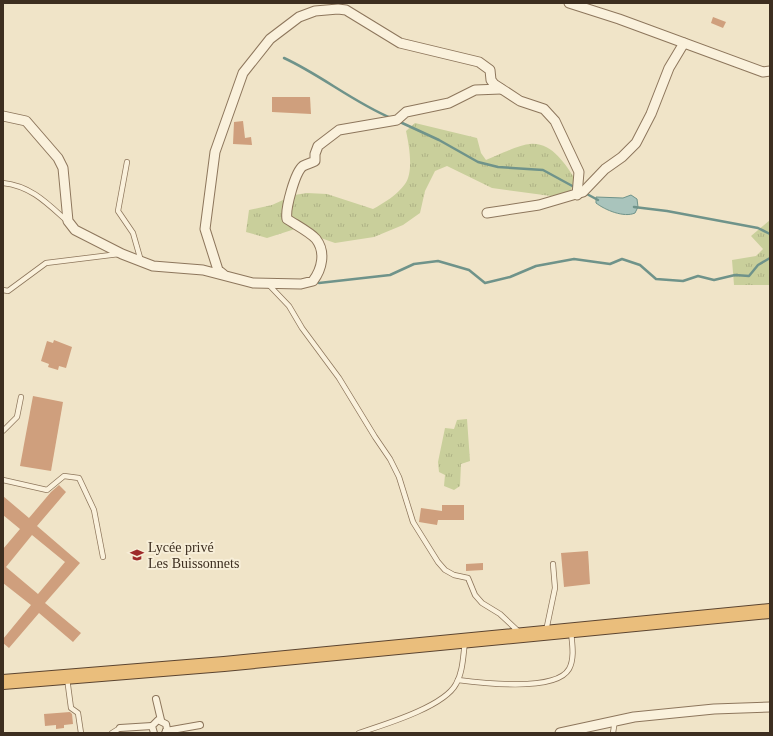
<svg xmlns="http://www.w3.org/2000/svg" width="773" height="736" viewBox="0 0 773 736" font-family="'Times New Roman',serif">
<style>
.grass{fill:url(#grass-tufts)}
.water{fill:#a9c4bc;stroke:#6f938a}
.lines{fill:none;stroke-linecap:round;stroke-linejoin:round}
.stream{stroke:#6f938a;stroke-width:2.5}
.building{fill:#cf9f7d;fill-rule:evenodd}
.service-casing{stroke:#8d765c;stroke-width:6}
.pedestrian-casing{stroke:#8d765c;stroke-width:8}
.minor-casing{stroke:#8d765c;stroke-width:11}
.trunk-casing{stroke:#5b4430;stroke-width:16}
.service{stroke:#faf1dc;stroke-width:4.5}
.pedestrian{stroke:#faf1dc;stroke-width:6}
.minor{stroke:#faf1dc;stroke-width:9}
.trunk{stroke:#eabe7c;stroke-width:14}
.labels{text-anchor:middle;stroke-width:4;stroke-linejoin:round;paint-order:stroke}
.poi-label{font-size:14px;fill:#3d2e20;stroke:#f7eed8;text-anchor:start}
</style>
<defs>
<pattern id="grass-tufts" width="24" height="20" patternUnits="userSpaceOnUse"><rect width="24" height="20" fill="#c9cf9b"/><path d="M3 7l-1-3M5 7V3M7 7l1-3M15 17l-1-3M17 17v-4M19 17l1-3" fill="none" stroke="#aeb285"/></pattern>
</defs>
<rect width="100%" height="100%" fill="#f0e4c8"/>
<g class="grass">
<path d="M415,123L477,138L481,153L486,160C496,156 521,144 530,144C552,142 565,164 575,179L570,193L551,196L492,188L447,166L435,171L425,191L420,213L403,225L374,237L335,243L295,229L267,238L246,232L249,210L272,205L294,195L307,193L327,194L373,209C384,203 397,195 405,184C414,172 409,145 406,131Z"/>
<path d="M770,220V285H734L732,260L756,256L763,249L751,236Z"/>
<path d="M467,419L470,461L461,464L460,486L454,490L444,486L445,475L439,472L438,462L445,428L454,429L457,420Z"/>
</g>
<path class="water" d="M631,195L637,199L638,207L635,213C624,218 605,210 596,203V197L623,198Z"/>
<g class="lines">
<g class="stream">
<path d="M284,58C321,75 353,102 391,118"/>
<path d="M400,122L439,140L478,162L498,167L543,170L576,188"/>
<path d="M585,193L598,200"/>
<path d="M634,207L667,211L758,228L770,234"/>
<path d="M319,283L390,275L414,264L438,261L469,270L485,283L510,277L536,266L574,259L610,264L622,259L640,265L656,279L683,281L698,276L714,280L735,275L749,276L758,265L770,258"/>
</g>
</g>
<g class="building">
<path d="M713,17L726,22L723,28L711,23Z"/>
<path d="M272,97H310L311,114L272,112Z"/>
<path d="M243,121L245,138L251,137L252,145L233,144L234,122Z"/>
<path d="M54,340L72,347L66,368L59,366L58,370L48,367L49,364L41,361L47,341L53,343Z"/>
<path d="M33,396L63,402L51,471L20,466Z"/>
<path d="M59,485L66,492L37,526L80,563L45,603L81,633L73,642L39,613L9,648L3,643V639L31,605L3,583V549L20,529L3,515V496L29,518L51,492ZM32,535L65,562L38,594L6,567Z"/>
<path d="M442,505H464V520H438L437,525L419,522L421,508L442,511Z"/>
<path d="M588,551L590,584L564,587L561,553Z"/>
<path d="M483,563V570L466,571V564Z"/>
<path d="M70,712L72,714L73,724L64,725V728L56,729V725L45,726L44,714Z"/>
</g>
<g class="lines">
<g class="service-casing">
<g id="service">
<path d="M127,162L118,211L133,233L141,261"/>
<path d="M3,183C31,186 47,203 67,221"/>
<path d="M269,285L289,306L302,328L339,378L375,437L390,459L399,477L413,522L438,562L445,570L454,575L468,578L475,595L482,603L500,614L519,632"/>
<path d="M3,290L8,291L46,263L119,254"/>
<path d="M3,431L17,417L21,397"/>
<path d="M3,480L47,490L64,476L79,478L94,510L103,557"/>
<path d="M546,631L555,588L553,564"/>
<path d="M67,678L71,708L78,713L81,733"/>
<path d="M458,680C481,683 556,692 569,669C575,658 572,643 571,632"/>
<path d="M112,733L120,728"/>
<path d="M359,733C383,725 444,707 456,684C463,672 463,656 465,642"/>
<path d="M613,733L615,720"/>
</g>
</g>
<g class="pedestrian-casing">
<g id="pedestrian">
<path d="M156,699L161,720"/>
<path d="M120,728L152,726"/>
<path d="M166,731L200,725"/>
<path d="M154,733L152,726L158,720L166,724L167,729L165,733"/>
</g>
</g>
<g class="minor-casing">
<g id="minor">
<path d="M569,3L619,19L763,72L770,71"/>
<path d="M3,116L26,121L58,158L63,168L68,221L75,230L122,254L153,266L203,270L253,283L301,284L313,281C322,269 326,252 316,239C310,232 296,225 287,219C285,209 295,172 303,166C307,164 311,163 315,161V154L318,146L339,130L397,120L406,112L449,103L475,90L501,89"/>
<path d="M487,213L539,205L583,192L605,169L622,157L636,143L651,114L669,68L684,43"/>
<path d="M223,274L218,270L205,229L215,152L243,73L270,39L299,17L315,11L338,9L346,10L400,43L479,62L490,70L491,80L494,84L520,101L544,109L555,121L579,172L577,195"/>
<path d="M560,733L634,717L714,709L770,707"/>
</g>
</g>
<g class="trunk-casing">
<path id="trunk" d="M3,682L224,664L770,611"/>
</g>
<use href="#service" class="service"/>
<use href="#pedestrian" class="pedestrian"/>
<use href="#minor" class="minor"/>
<use href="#trunk" class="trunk"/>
</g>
<defs>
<g id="school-bare" transform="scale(1.08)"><path d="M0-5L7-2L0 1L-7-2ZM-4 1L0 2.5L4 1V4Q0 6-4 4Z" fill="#9e2a2b" stroke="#f7eed8" stroke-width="2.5" paint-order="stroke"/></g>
</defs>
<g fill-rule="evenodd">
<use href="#school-bare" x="137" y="555"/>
</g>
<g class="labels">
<g class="poi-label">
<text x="148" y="552">Lycée privé<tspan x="148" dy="16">Les Buissonnets</tspan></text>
</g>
</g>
<rect width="773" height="736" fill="none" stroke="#3d2e20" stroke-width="8"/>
</svg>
